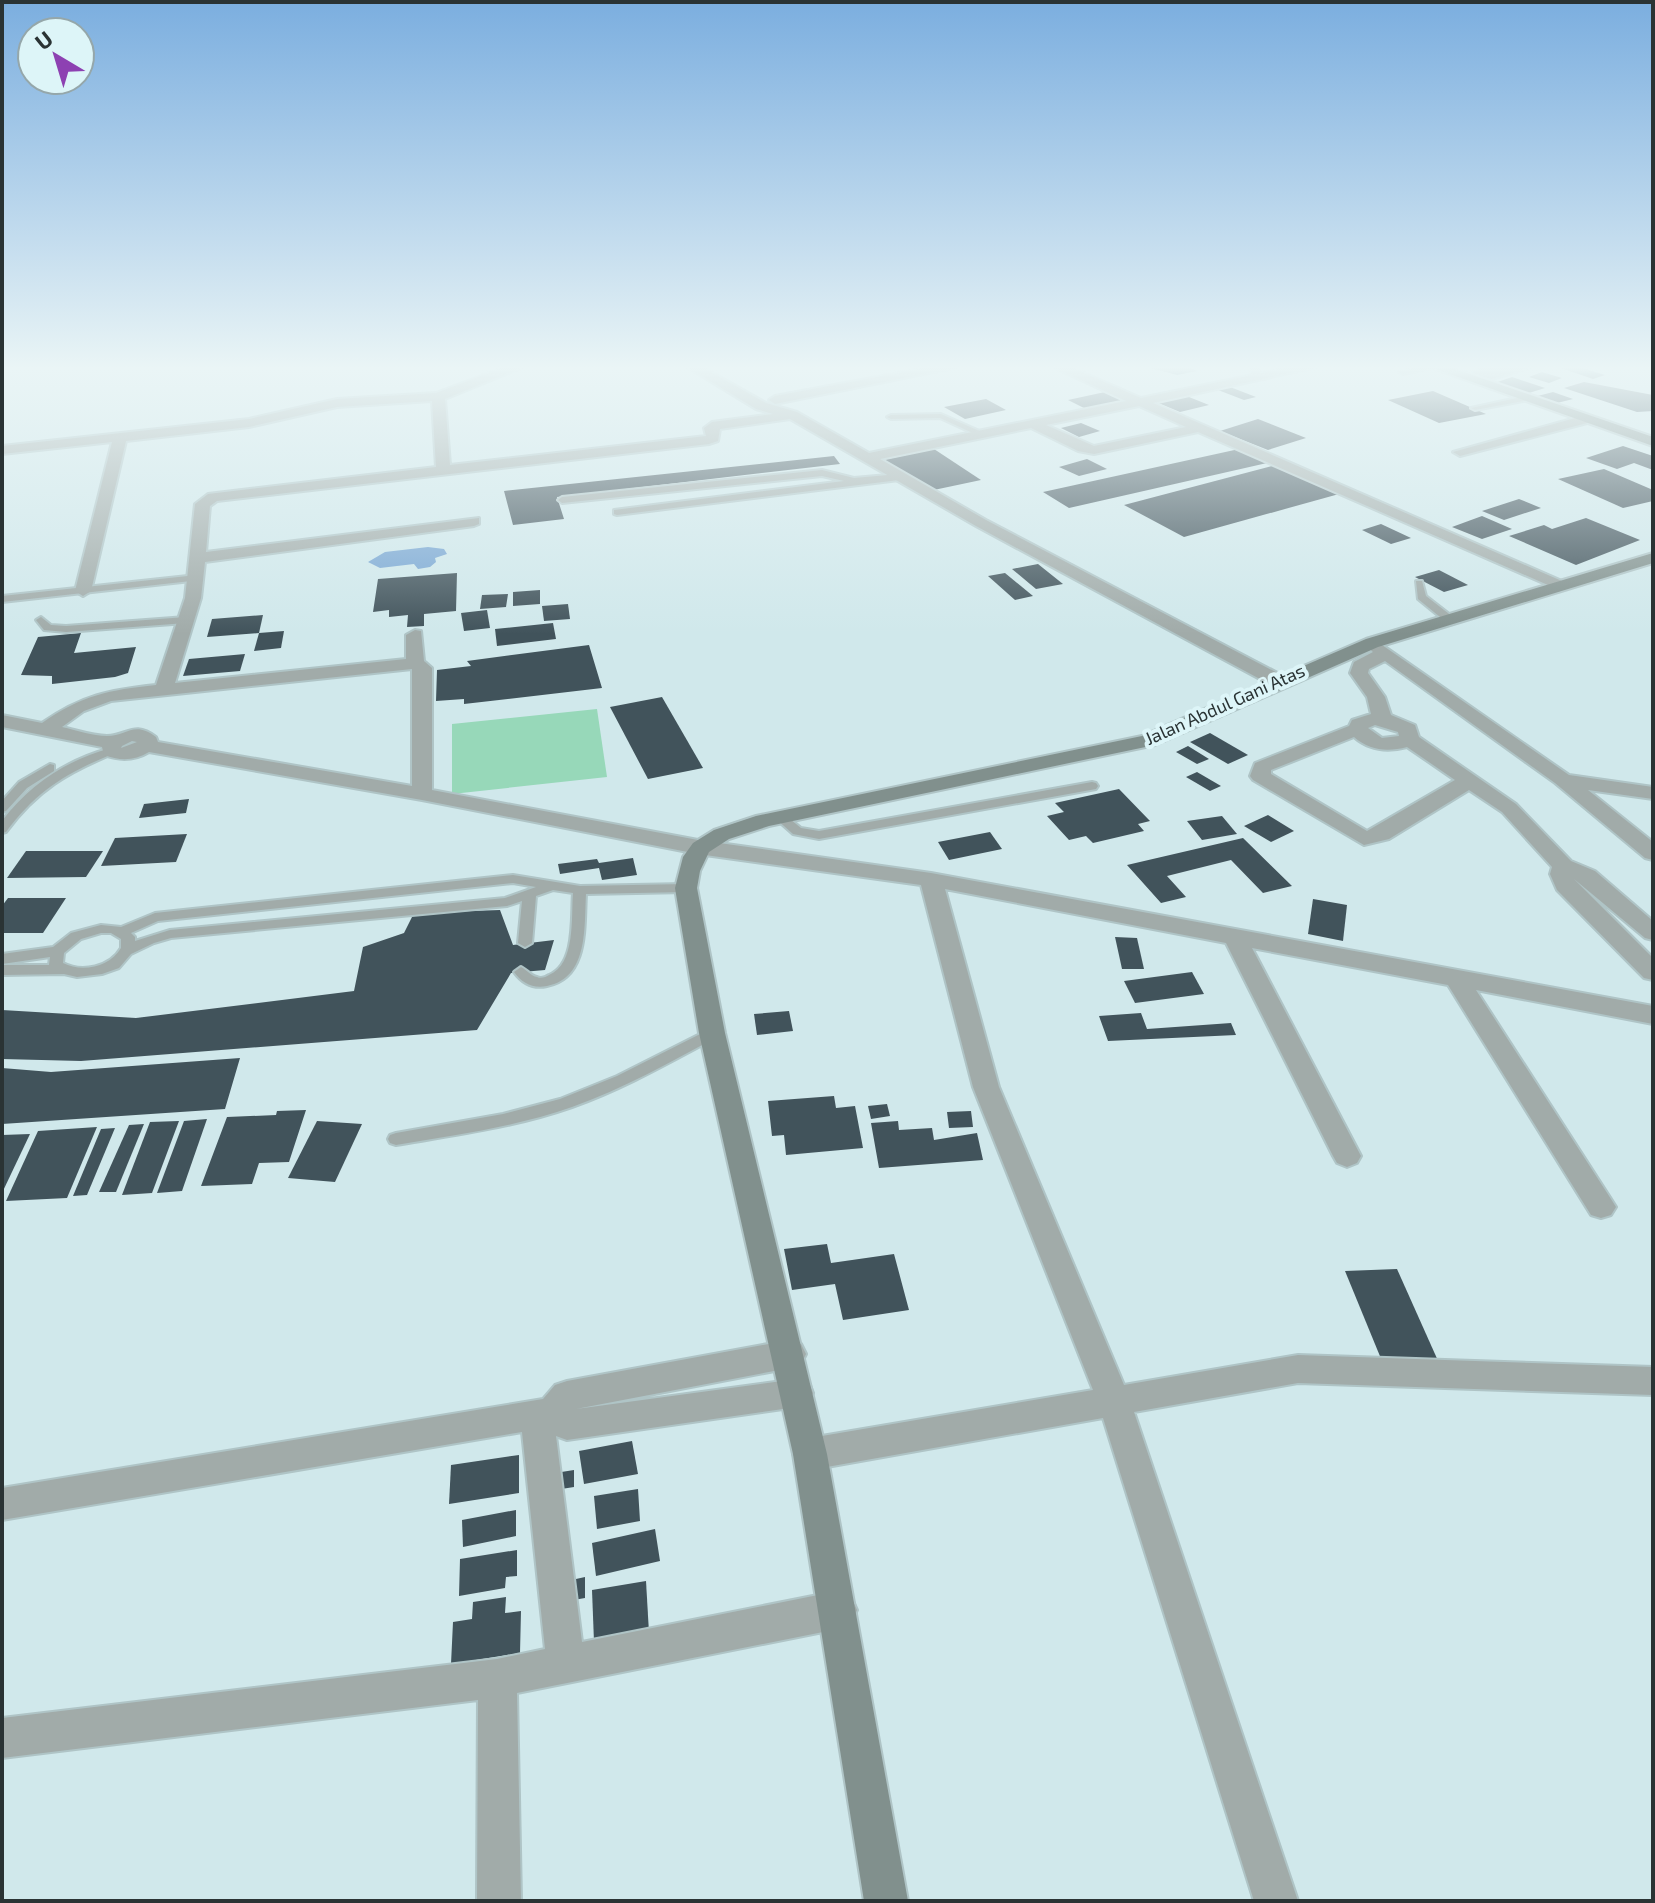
<svg xmlns="http://www.w3.org/2000/svg" width="1655" height="1903" viewBox="0 0 1655 1903" font-family="'Exo 2',sans-serif">
<style>
.green{fill:#97d8b9}
.water{fill:#77a5d2}
.building{fill:#41535b}
.lines{fill:none;stroke-linecap:round;stroke-linejoin:round}
.lane-casing{stroke:#afc4c6;stroke-width:4}
.street-casing{stroke:#afc4c6;stroke-width:4}
.secondary-casing{stroke:#afc4c6;stroke-width:4}
.lane{fill:#a1aba9;fill-rule:evenodd}
.street{fill:#a1aba9;fill-rule:evenodd}
.secondary{fill:#81908d;fill-rule:evenodd}
.labels{text-anchor:middle;stroke-width:8;stroke-linejoin:round;paint-order:stroke}
.far-street-label{font-size:18px;fill:#2a3334;stroke:#ddf5f8}
</style>
<rect width="100%" height="100%" fill="#d0e8eb"/>
<path class="green" d="M597,709L607,777L452,794V724Z"/>
<path class="water" d="M428,547L444,549L447,554L435,558L436,562L430,567L418,569L414,564L380,568L368,562L385,552Z"/>
<g class="building">
<path d="M1147,367H1188L1197,371L1177,375Z"/>
<path d="M1558,367H1579L1605,375L1593,379Z"/>
<path d="M1542,372L1562,378L1549,383L1529,377Z"/>
<path d="M1512,377L1545,388L1522,395L1489,385Z"/>
<path d="M1584,382L1653,395V411L1637,412L1564,388Z"/>
<path d="M1230,387L1256,397L1244,400L1218,390Z"/>
<path d="M1433,391L1486,414L1439,423L1388,400Z"/>
<path d="M1105,392L1128,403L1090,411L1068,400Z"/>
<path d="M1553,392L1573,399L1549,405L1530,398Z"/>
<path d="M1184,395L1209,405L1180,412L1156,402Z"/>
<path d="M986,399L1006,410L965,419L944,407Z"/>
<path d="M1258,419L1306,438L1268,450L1220,431Z"/>
<path d="M1081,423L1100,431L1079,437L1061,428Z"/>
<path d="M1623,446L1653,456V470L1634,463L1617,469L1586,458Z"/>
<path d="M934,449L981,480L929,491L883,460Z"/>
<path d="M1239,449L1267,463L1069,508L1043,492Z"/>
<path d="M834,456L840,464L557,497L564,519L513,525L504,491Z"/>
<path d="M1087,459L1107,469L1079,476L1059,467Z"/>
<path d="M1276,465L1339,494L1184,537L1124,505Z"/>
<path d="M1604,469L1653,490V501L1623,508L1558,479Z"/>
<path d="M1519,499L1541,508L1504,520L1482,511Z"/>
<path d="M1482,516L1512,529L1482,539L1452,527Z"/>
<path d="M1586,518L1640,540L1576,565L1509,536L1544,525L1552,529Z"/>
<path d="M1381,524L1411,538L1391,544L1362,530Z"/>
<path d="M1038,564L1063,584L1036,589L1012,569Z"/>
<path d="M1439,570L1468,585L1444,592L1415,577Z"/>
<path d="M457,573L456,611L424,614V626L407,627L408,615L389,617V610L373,612L378,579Z"/>
<path d="M1005,573L1033,596L1015,600L988,576Z"/>
<path d="M540,590V604L513,606V592Z"/>
<path d="M508,594L506,607L480,609L482,595Z"/>
<path d="M568,604L570,619L544,621L542,606Z"/>
<path d="M487,610L490,628L464,631L461,613Z"/>
<path d="M263,615L259,633L207,637L212,619Z"/>
<path d="M553,623L556,639L497,646L495,629Z"/>
<path d="M284,631L281,648L254,651L259,633Z"/>
<path d="M81,633L74,653L136,647L128,673L115,677L52,684V676L21,675L38,637Z"/>
<path d="M589,645L602,688L464,704V699L436,701L437,670L471,666L467,661Z"/>
<path d="M245,654L240,671L183,676L189,659Z"/>
<path d="M662,697L703,768L648,779L610,707Z"/>
<path d="M1210,733L1248,755L1228,764L1190,742Z"/>
<path d="M1188,746L1209,759L1197,764L1176,752Z"/>
<path d="M1197,772L1221,786L1210,791L1186,777Z"/>
<path d="M1119,789L1150,821L1138,824L1144,831L1093,843L1086,836L1069,840L1047,816L1064,812L1055,803Z"/>
<path d="M189,799L186,813L139,818L144,804Z"/>
<path d="M1268,815L1294,831L1271,842L1244,826Z"/>
<path d="M1222,816L1237,834L1202,840L1187,821Z"/>
<path d="M990,832L1002,849L949,860L938,842Z"/>
<path d="M187,834L176,862L101,866L115,838Z"/>
<path d="M1243,838L1292,886L1263,893L1231,860L1167,876L1186,897L1161,903L1127,865Z"/>
<path d="M26,851H103L86,877L7,878Z"/>
<path d="M633,858L637,875L602,880L599,868L560,874L558,864L597,859L599,863Z"/>
<path d="M8,898H66L43,933H2V906Z"/>
<path d="M1313,899L1347,905L1343,941L1308,934Z"/>
<path d="M500,910L513,945L554,940L545,970L511,973L477,1030L81,1061L2,1059V1010L136,1018L354,991L363,947L404,933L414,913Z"/>
<path d="M1115,937L1137,938L1144,969H1122Z"/>
<path d="M1192,972L1204,994L1135,1003L1124,981Z"/>
<path d="M789,1011L793,1031L757,1035L754,1014Z"/>
<path d="M1141,1013L1147,1029L1231,1023L1236,1035L1108,1041L1099,1016Z"/>
<path d="M240,1058L225,1109L2,1124V1068L51,1072Z"/>
<path d="M834,1096L836,1108L855,1106L863,1148L786,1155L784,1135L772,1136L768,1101Z"/>
<path d="M887,1104L890,1116L871,1119L868,1106Z"/>
<path d="M306,1110L289,1162L259,1163L252,1184L201,1186L227,1117L276,1115L277,1111Z"/>
<path d="M971,1111L973,1127L949,1128L947,1112Z"/>
<path d="M207,1119L182,1191L157,1193L184,1121Z"/>
<path d="M179,1121L152,1193L122,1195L150,1122Z"/>
<path d="M317,1121L362,1124L335,1182L288,1178Z"/>
<path d="M898,1121L899,1130L932,1128L934,1140L977,1133L983,1160L879,1168L871,1123Z"/>
<path d="M144,1124L116,1192H99L129,1125Z"/>
<path d="M97,1127L67,1198L6,1201L38,1131Z"/>
<path d="M115,1128L87,1195L73,1196L101,1129Z"/>
<path d="M30,1134L2,1193V1135Z"/>
<path d="M827,1244L831,1263L894,1254L909,1310L843,1320L835,1284L792,1290L784,1249Z"/>
<path d="M1397,1269L1439,1363L1384,1366L1345,1271Z"/>
<path d="M632,1441L638,1474L584,1484L579,1451Z"/>
<path d="M519,1455V1493L449,1504L451,1465Z"/>
<path d="M574,1470V1487L555,1490V1473Z"/>
<path d="M638,1489L640,1521L597,1529L594,1496Z"/>
<path d="M516,1510V1536L463,1547L462,1520Z"/>
<path d="M655,1529L660,1561L596,1576L592,1543Z"/>
<path d="M517,1550V1576L506,1577L505,1588L459,1596L460,1559Z"/>
<path d="M585,1577V1598L568,1601L567,1581Z"/>
<path d="M646,1581L649,1633L594,1642L592,1590Z"/>
<path d="M506,1597L505,1613L521,1611L520,1653L451,1664L453,1622L472,1619L473,1602Z"/>
</g>
<g class="lines">
<g class="lane-casing">
<g id="lane">
<path d="M1252,367H1259L1258,372L1265,375V379L1251,375Z"/>
<path d="M1419,367H1437L1403,374L1399,372Z"/>
<path d="M1526,396L1530,398L1529,400L1475,410L1471,408Z"/>
<path d="M941,414L984,433L977,435L940,418L891,419L887,417L891,415Z"/>
<path d="M822,470L854,478L899,474L903,477L899,480L617,515L614,514V510L844,481L822,476L562,503L558,500L562,497Z"/>
<path d="M197,575L200,576V580L2,602V596Z"/>
<path d="M1416,581H1422L1426,596L1453,617V621H1445L1418,599Z"/>
<path d="M41,617L51,625L66,626L186,617L191,620L186,623L66,632L44,630L36,620Z"/>
<path d="M111,748L115,749V753C68,772 37,790 6,832L2,833V821C30,784 67,760 111,748Z"/>
<path d="M50,764L54,765V771L27,788L6,811L2,812V801L19,782Z"/>
<path d="M1092,782L1096,783L1098,786L1096,789L819,839L793,834L775,818L777,815H785L801,828L819,831Z"/>
<path d="M513,875L580,886L686,884L693,888L686,892L586,894C584,926 589,978 547,986C533,989 522,983 514,972L521,967C527,970 531,976 537,977C541,979 546,977 549,975C576,964 571,917 573,893L553,890L536,896L532,943L525,947L518,943L522,901L507,906L171,938L154,943L131,954L119,968L102,974L77,977L64,974L2,975V965H49L50,957L2,964V954L53,947L71,933L101,925L121,927L155,913ZM513,883L536,887L505,898L170,930L135,941V937L131,933L158,921ZM101,933H111L121,939V948C110,967 82,973 63,963L64,953L81,939Z"/>
<path d="M712,1028L717,1029L719,1033L717,1037C670,1062 623,1089 572,1107C515,1127 455,1135 396,1145L390,1143L388,1139L390,1135L396,1133L503,1114L560,1099L617,1076Z"/>
</g>
</g>
<g class="street-casing">
<g id="street">
<path d="M505,367H523L445,399L450,465L706,436L704,428L712,422L773,414L756,409L687,367H702L766,403L797,412L869,453L1126,401L1053,367H1070L1141,398L1291,367H1317L1153,403L1571,585L1563,590L1557,589L1198,432L1094,454L1078,451L1031,428L880,459L986,520L1285,677L1287,681L1285,685H1271L976,526L790,419L720,429L718,441L709,444L217,501L210,506L206,552L479,518V524L474,526L205,562L201,598L175,683L406,659V635L415,630L421,631L424,661L432,668V790L698,840L931,873L1653,1006V1024L1476,990L1611,1199L1616,1207L1611,1215L1601,1218L1591,1215L1448,985L1252,948L1361,1156L1357,1163L1347,1167L1337,1163L1333,1156L1226,943L945,889L999,1087L1124,1385L1298,1355L1653,1367V1395L1298,1383L1134,1412L1298,1901H1254L1103,1418L810,1470L798,1465L793,1454L798,1443L810,1438L1093,1390L973,1087L921,885L698,854L422,800L149,752C134,761 120,761 104,755L102,747L2,727V715L42,723C82,695 109,690 156,685L185,598L195,504L208,494L436,467L432,401L337,407L249,427L126,441L91,591L83,596L75,591L112,442L2,454V446L249,419L337,399L436,393ZM1139,406L1186,427L1094,446L1046,425ZM412,669V786L158,742L156,737C134,720 127,736 107,736C93,736 76,730 62,727L84,711L111,701ZM132,741L137,742L121,748L122,746Z"/>
<path d="M931,367H958L775,404L769,400L775,396Z"/>
<path d="M1483,367H1531L1492,379L1472,373Z"/>
<path d="M1586,415L1593,419L1591,422L1460,456L1453,452Z"/>
<path d="M1372,638L1569,775L1653,787V799L1588,790L1653,842V860L1645,858L1555,783L1385,661L1369,669L1368,673L1385,697L1391,715L1415,725L1419,737L1516,804L1571,861L1595,871L1653,921V940L1645,938L1574,879L1653,958V980L1644,978L1557,890L1550,874L1552,867L1502,812L1469,790L1389,839L1364,845L1253,780L1250,776L1255,763L1349,726L1352,720L1371,714L1367,697L1350,673L1354,662L1373,652L1363,643ZM1375,725L1398,732L1399,736L1382,738L1368,728ZM1354,737C1370,751 1388,752 1407,747L1455,780L1367,831L1271,774V770Z"/>
<path d="M790,1340L801,1344L806,1354L801,1364L790,1368L576,1409L797,1379L809,1383L813,1393L809,1403L797,1407L567,1440L556,1436L582,1642L838,1591L851,1597L857,1610L851,1623L838,1629L517,1693L521,1901H477L478,1700L2,1758V1718L497,1659L545,1649L522,1432L2,1520V1488L543,1399L555,1385L567,1381Z"/>
</g>
</g>
<g class="secondary-casing">
<g id="secondary">
<path d="M1430,367H1449L1653,437V446Z"/>
<path d="M1653,553V563L1378,647L1155,745L769,826L729,839L709,852L700,871L697,888L725,1033L827,1454L908,1901H864L793,1454L699,1033L675,888L683,857L693,843L714,830L756,816L1142,736L1366,639Z"/>
</g>
</g>
<use href="#lane" class="lane"/>
<use href="#street" class="street"/>
<use href="#secondary" class="secondary"/>
</g>
<linearGradient id="sky" x2="0" y2="1"><stop stop-color="#7baedf"/><stop offset="0.58" stop-color="#eaf5f6"/><stop offset="1" stop-color="#eaf5f6" stop-opacity="0"/></linearGradient>
<rect width="1655" height="634" fill="url(#sky)"/>
<g class="labels">
<g class="far-street-label">
<text transform="translate(1225 705) rotate(-24)" y="6">Jalan Abdul Gani Atas</text>
</g>
</g>
<rect width="1655" height="1903" fill="none" stroke="#2a3334" stroke-width="8"/>
<g transform="translate(56 56) rotate(322)"><circle r="38" fill="#ddf5f8" stroke="#95a7aa" stroke-width="2"/>
<path d="M0-6L14 30L0 20L-14 30Z" fill="#8d41b2"/>
<text y="-12" font-size="22" font-weight="bold" text-anchor="middle" fill="#2a3334">U</text>
</g>
</svg>
